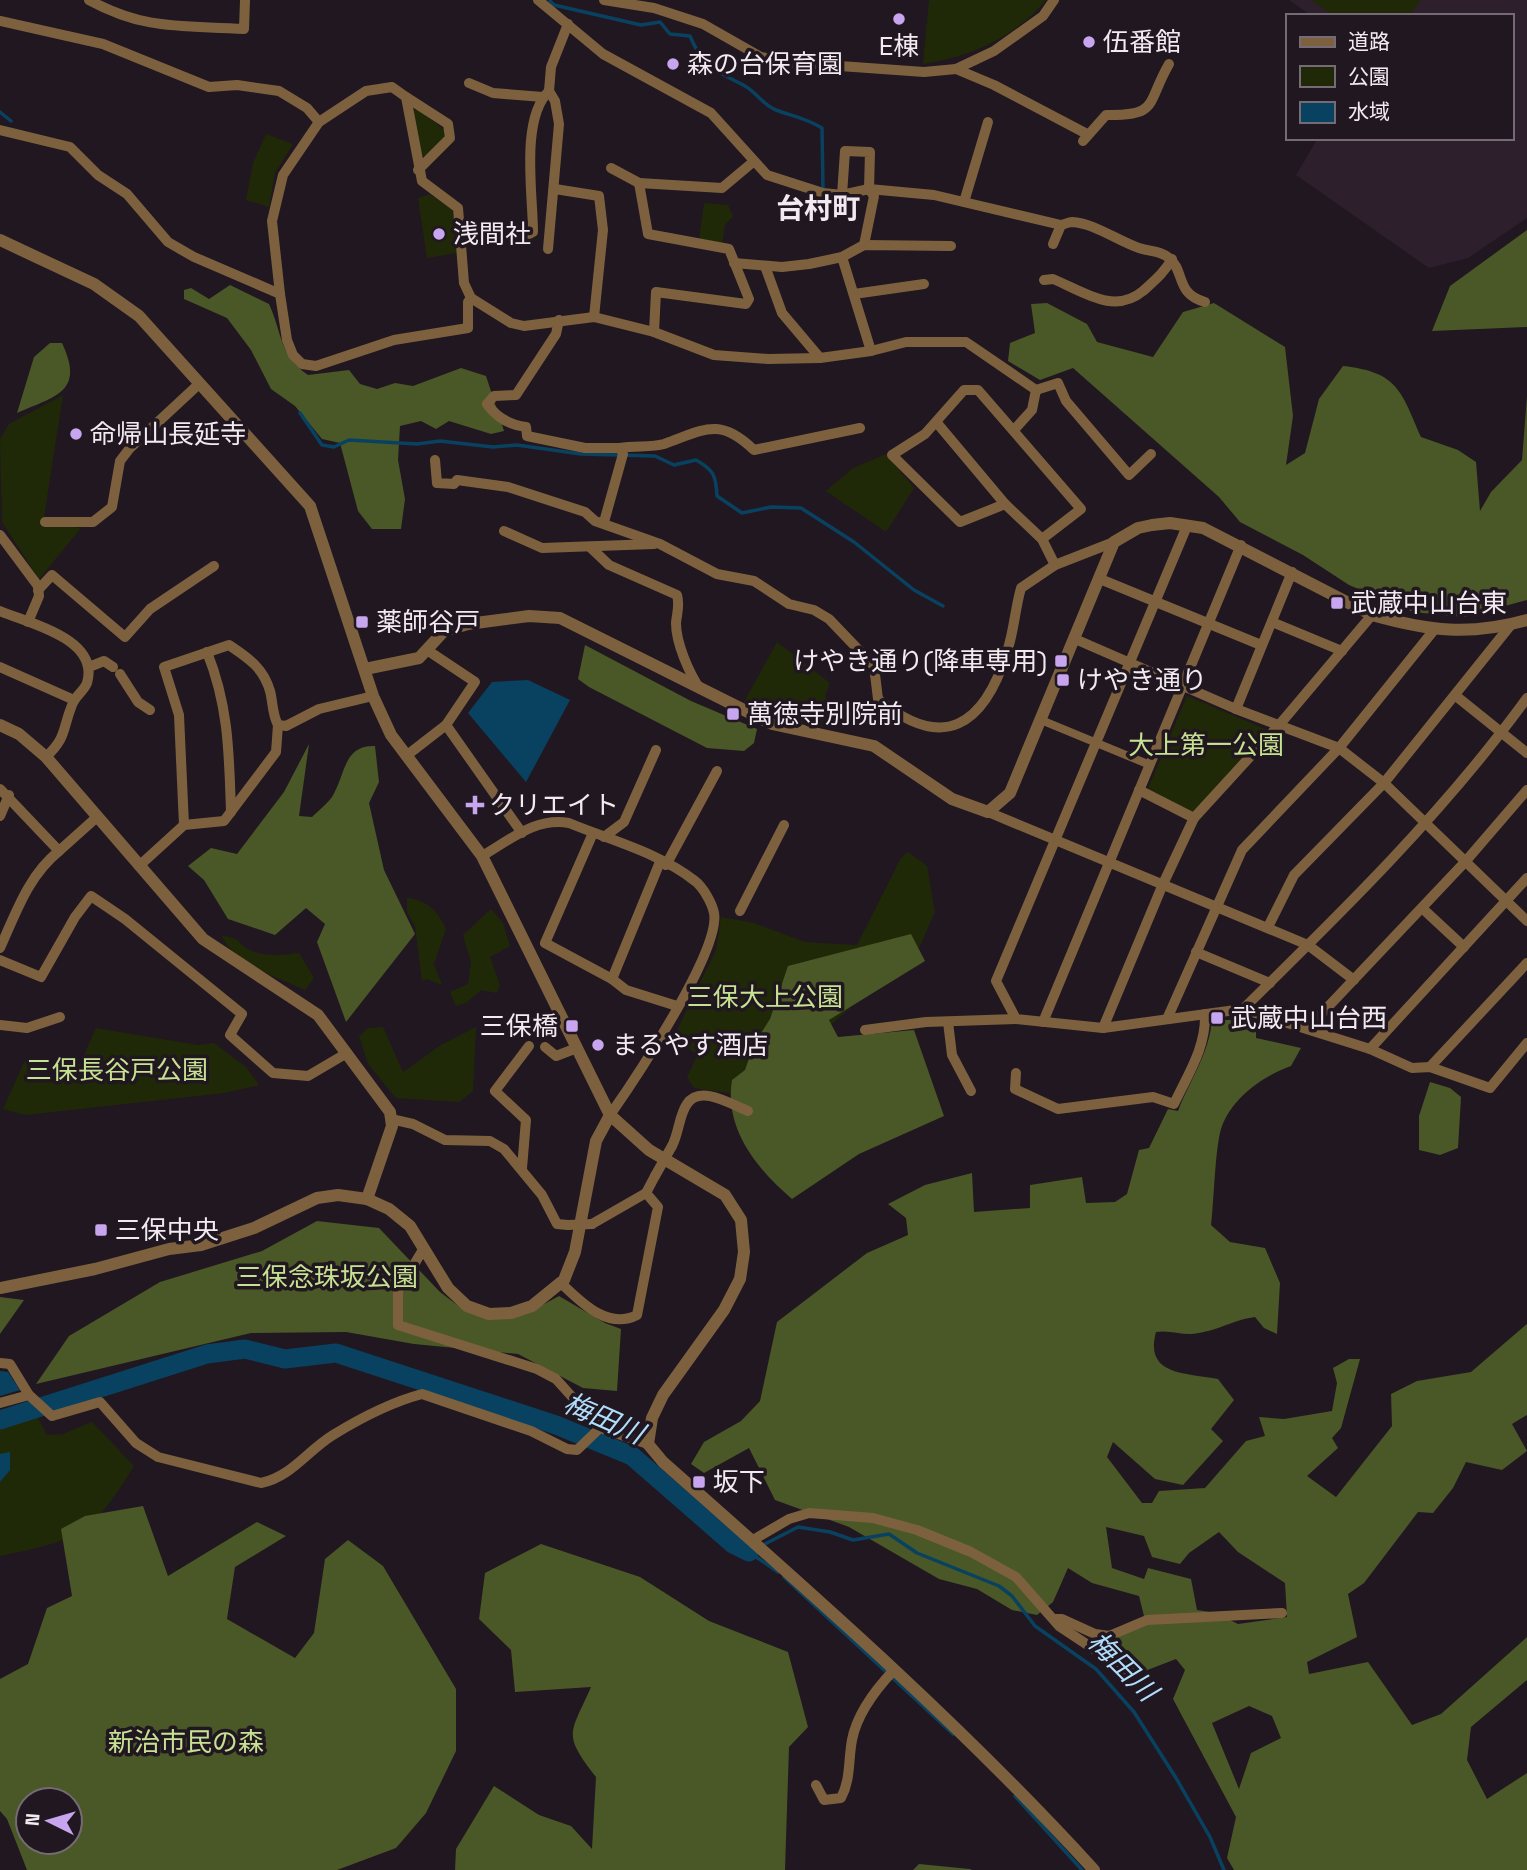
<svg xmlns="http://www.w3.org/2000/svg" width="1527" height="1870" viewBox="0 0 1527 1870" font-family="'Space Grotesk','Noto Sans JP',sans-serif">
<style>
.built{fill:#2e1f2d}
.green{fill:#202907}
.forest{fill:#495826;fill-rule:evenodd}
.water{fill:#094261}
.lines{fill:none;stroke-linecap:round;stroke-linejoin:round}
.stream{stroke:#094261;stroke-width:3.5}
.river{stroke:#094261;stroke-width:19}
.pedestrian{stroke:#7d613f;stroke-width:8}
.minor{stroke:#7d613f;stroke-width:10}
.tertiary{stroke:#7d613f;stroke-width:12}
.minor-bridge{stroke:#7d613f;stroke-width:10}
.poi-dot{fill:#c7a6ef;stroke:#211720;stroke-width:2.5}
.labels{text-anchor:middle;stroke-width:7;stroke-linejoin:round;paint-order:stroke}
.poi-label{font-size:26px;fill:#f2eaf1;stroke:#211720;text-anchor:start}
.park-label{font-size:26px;fill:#c7e192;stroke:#211720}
.neighbourhood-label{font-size:28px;font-weight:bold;fill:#f2eaf1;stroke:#211720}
.water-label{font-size:28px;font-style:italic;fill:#b0ddfc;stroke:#211720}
</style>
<rect width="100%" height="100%" fill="#211720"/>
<path class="built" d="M1289,0H1527V218L1468,258L1429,268L1296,175L1318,138H1511V16H1312Z"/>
<g class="green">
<path d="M929,0H1046C1015,37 971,57 923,64Z"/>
<path d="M1311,0H1421L1410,16H1333Z"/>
<path d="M417,108L444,130L445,138L430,155L422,156L412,112Z"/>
<path d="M266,134L293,144L275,173L269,207L246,200L253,163Z"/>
<path d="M430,194L452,210L458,232L456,253L427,258L418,198Z"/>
<path d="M704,203L728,205L733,216L725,225L722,244L699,241Z"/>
<path d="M63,395L43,524L81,528L39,579L2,522L0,439L9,424Z"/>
<path d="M886,454L914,488L886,532L826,491L853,468Z"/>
<path d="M777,642L830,683L825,696L839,714L837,729L768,717L744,702Z"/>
<path d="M1187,696L1270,731L1193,813L1147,791Z"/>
<path d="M908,852L927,866L935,912L919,948L833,1023L770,1087L751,1096L694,1088L687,1077L697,1056L675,1034L716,950L721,917L754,923L805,942L857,945L901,858Z"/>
<path d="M407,898C426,899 439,912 446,929L434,964L442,985L427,979L422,981L415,926L407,912Z"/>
<path d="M491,909L503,923L510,946L490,957L500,985L497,993L481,990L466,1003L456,1006L450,992L468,984L471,962L463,935Z"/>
<path d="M222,936C242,937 238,945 252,951C265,957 286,955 299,953L314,978L305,990C279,978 234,964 222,936Z"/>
<path d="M383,1027L403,1072L441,1045L476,1027L473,1091L459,1102L396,1098L368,1064L359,1036L368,1028Z"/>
<path d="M96,1028L198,1045L214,1043L246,1067L259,1085L225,1093L25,1115L3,1109L25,1060L42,1081L55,1077L59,1062L80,1064Z"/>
<path d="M37,1416L47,1435L63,1434L92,1422L134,1466C91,1536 78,1540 0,1556V1429Z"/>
</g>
<g class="forest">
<path d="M1527,230V327L1432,331L1450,286Z"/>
<path d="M230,285L269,304C282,332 279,355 308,375L349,370L360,384L377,389L395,383L413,386L461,368L486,376L504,431L491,434L449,421L436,429L421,421L400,426L398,460L405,499L401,529H372L358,511L340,443L322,439L295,406L271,389L251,350L227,318L184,299V290L191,288L209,299Z"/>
<path d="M1047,303L1087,324L1097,342L1153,357L1183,312L1214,303L1285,347L1293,416L1286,465L1305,453L1319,399L1343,366C1398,372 1401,391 1421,437L1458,450L1476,462L1480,511L1491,492L1522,460L1527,396V600L1464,617L1413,612L1349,585L1303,555L1240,522L1219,497L1073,368L1040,380L1008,361L1010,343L1035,333L1031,304Z"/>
<path d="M50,343H62C85,392 56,396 17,413L34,357Z"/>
<path d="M585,645L691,701L757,729L754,743L744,751L707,748L589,687L578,679Z"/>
<path d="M309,744L299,816L312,817C319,810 327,804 332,797C346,774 343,745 375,746L379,782L369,803L384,870L415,934L346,1022L317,942L325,924L306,908L275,935L228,919L204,880L188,866L211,848L237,854L284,792Z"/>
<path d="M911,934L925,961L829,1020L838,1037L914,1030L944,1116L859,1154L792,1199C757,1169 724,1129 732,1080L745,1070L754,1044L770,1019L788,966Z"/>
<path d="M1212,1020H1246L1256,1023V1038L1301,1048L1291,1066C1263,1076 1233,1097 1222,1126C1215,1144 1214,1203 1211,1225L1230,1242L1265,1248L1280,1283L1277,1334L1264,1328L1255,1317C1232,1320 1214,1333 1190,1334C1178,1334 1169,1330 1156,1332C1144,1376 1186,1373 1218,1379L1234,1400L1211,1429L1223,1441L1183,1485L1155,1479L1113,1442L1107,1457L1142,1503H1152L1159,1491L1205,1488L1246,1441L1265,1436L1259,1417L1284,1419L1332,1411L1337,1383L1333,1368L1349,1359H1360L1341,1428L1332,1438L1338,1448L1307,1476L1336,1497L1392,1426L1391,1394L1417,1381L1471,1372L1527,1324V1415L1512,1424L1527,1451L1502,1470L1466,1462L1453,1488L1433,1513L1418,1512L1364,1583L1348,1594L1357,1637L1307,1662L1309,1674L1368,1662L1412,1725L1441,1714L1527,1637V1680L1471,1727L1467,1760L1487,1799L1527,1773V1870H1234L1227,1858L1236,1817L1173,1699L1185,1670L1176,1659L1137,1674L1090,1641L1106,1642L1146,1624L1139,1596L1092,1583L1068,1568L1053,1602L1037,1615L1012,1610L977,1589L939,1579L849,1527L775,1500L749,1448L704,1473L691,1464L704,1442L741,1421L760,1401L777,1322L867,1253L908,1235L906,1218L888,1204L925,1185L972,1173L974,1212L1030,1208V1185L1082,1177L1086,1203L1115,1202L1127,1194L1139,1150L1149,1148L1168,1109L1178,1111C1190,1080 1209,1054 1212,1020ZM1106,1527L1144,1536L1152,1557L1180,1564L1189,1553L1219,1532L1238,1552L1285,1583L1287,1617L1238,1624L1216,1613L1197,1610L1191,1579L1148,1568L1144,1579L1112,1568ZM1249,1706L1272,1716L1281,1738L1251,1753L1239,1789L1212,1723Z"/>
<path d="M1430,1082L1450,1088L1461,1097L1458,1148L1440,1155L1419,1150V1116Z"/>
<path d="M317,1221L379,1228L440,1292L460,1307L524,1315L559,1296L605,1323L621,1329L617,1391L583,1388L518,1354L414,1344L346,1332L251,1333L36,1384L69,1336L160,1282L262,1251Z"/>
<path d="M0,1297L24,1300L0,1334Z"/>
<path d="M143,1506L168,1576L257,1522L286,1536L235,1567L227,1619L295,1658L314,1633L325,1559L348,1540L383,1566L456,1689V1751L426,1813L396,1848L337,1870H27L7,1819L0,1811V1679L28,1664L47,1608L72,1596L61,1529L85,1516ZM28,1800H70V1842H28Z"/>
<path d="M541,1544L640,1577L709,1621L788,1652L808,1727L789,1747L785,1870H455L456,1849L494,1786L539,1815L571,1826L592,1849L596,1777C562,1733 570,1735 591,1687L515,1692L511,1650L479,1619L485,1573Z"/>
<path d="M919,1864L970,1869L972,1870H913Z"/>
</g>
<g class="water">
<path d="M528,680L570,700L526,782L468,713L492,682Z"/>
<path d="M0,1371L8,1372L20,1390L0,1396Z"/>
<path d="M10,1452V1470L0,1482V1454Z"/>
</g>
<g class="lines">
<g class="stream">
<path d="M550,1L554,5L641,25L660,22L670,34L690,36C703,68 717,71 745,86C756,92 764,106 776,110C792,116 806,118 822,128L823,188"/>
<path d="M0,112L11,121"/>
<path d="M300,413L322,445L334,447L349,440L417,444L440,441L493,447L517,445L581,454L655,456L674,465L696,460C714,470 716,476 717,496L742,513L771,507L801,508L854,542L914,590L943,606"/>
<path d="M763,1545L798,1527L830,1532L853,1540L889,1534L917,1553L999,1586L1012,1596L1035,1626L1096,1669L1134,1712L1176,1778L1210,1837L1224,1870"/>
<path d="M749,1552L778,1572"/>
<path d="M784,1577L953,1734"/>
<path d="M1015,1796L1082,1870"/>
</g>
<path class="river" d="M0,1420L207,1354L245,1349L285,1359L336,1353L556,1425L632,1456L733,1544L749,1552"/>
<path class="pedestrian" d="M1041,720L1150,765"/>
<g class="minor">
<path d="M89,0C146,31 182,25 244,29L245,0"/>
<path d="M538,0L603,54L711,113L767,175L823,193L842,195L869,189L934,195L1061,225C1065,224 1069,222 1072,222C1094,223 1118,241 1139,248C1150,252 1160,250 1169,258C1185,270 1175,294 1205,302"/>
<path d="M604,0L654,8L703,24L761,57L784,62L924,72L956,69L994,51L1043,16L1054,0"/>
<path d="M0,21L103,44L209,87L237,85L279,91L307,108L319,122"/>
<path d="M956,69L994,85L1087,134"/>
<path d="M469,83L493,93L543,97"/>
<path d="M406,97L448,124L450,138L418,170"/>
<path d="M0,130L70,147L98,175L127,194L168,242L194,257L280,294L287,340L293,355L302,364L316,366L394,340L468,328V302L471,298"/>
<path d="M1083,141L1106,115C1159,116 1146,104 1169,64"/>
<path d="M611,168L639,183"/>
<path d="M555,189L599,196L603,230L594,317"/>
<path d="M842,195L845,151L870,152L869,189L874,196L864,245"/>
<path d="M964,202L988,122"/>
<path d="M515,242L533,232C533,195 520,119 549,91"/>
<path d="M1053,244L1061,225"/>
<path d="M548,249L559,124L555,101L549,91L551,67L568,24"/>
<path d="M842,257L871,351"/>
<path d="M734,263L782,267L809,264L842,257L864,245L951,246"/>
<path d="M765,266L782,313L820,358"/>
<path d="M1044,280L1053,279C1084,292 1114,315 1143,291C1155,280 1163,274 1172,259"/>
<path d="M280,294L272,221L283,175L319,122L366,91L392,87L406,97L422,181L458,208L464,283L471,298L511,323L524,326L594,317L654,332L714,355L768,359L820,358L871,351L906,342H966L1036,390L1032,410L1014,430"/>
<path d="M854,294L924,284"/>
<path d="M559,320L556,334L516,395L494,396L487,404C497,418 509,425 526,427L527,436L585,448H620L623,454L604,522"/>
<path d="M654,332L656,292L746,304L749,299L729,249L648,234L639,183L722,188L753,162"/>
<path d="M1036,390L1058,383L1066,401L1129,475L1151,454"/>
<path d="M937,423L1005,504L1042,539L1055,565"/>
<path d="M620,448C634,445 651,448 664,444C704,430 719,416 754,450L860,428"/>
<path d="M435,460L437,483L454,484L457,480L508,487L585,512L595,521L660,544L717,574L754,581L789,604L814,610L829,619L874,666L878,699C943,753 984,726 1007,652C1014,631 1015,609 1021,588L1055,565L1114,542"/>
<path d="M1005,504L960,522L892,455L925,434L964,390H978L1081,509L1042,539"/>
<path d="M45,522H93L112,507L120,461L130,448L200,383"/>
<path d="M504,531L542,548L654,544"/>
<path d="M0,535L38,586L39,596L28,622"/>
<path d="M590,547L609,565L677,595C680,606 677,612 676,623C676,643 689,673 700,689"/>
<path d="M1100,579L1261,645"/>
<path d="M38,590L52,575L125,637L150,609L214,566"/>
<path d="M0,611C31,624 100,639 87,683C84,691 75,696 72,705C62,730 67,737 46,757"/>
<path d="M1372,615L1280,724L1194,818L1163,884L1103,1028L1243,1009L1370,1049L1412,1068L1430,1067L1490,1088L1527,1043"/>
<path d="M1272,622L1342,651"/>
<path d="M1075,639L1236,709L1339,748L1384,783L1527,921"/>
<path d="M207,652C229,707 229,754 231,812"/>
<path d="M0,667L74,700"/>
<path d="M89,667L104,661L113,667"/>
<path d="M120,674L138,702L150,710"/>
<path d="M1456,696L1527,753"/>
<path d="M1236,709L1292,572"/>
<path d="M446,725L522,833"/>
<path d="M406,756L446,725L475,682L427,650"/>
<path d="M0,789L59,851L97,817"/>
<path d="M1139,790L1194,818"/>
<path d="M988,812L1308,945L1354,980"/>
<path d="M0,816L9,795"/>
<path d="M184,825L179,715L164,667L229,645C248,658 263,667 270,691C273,702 272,714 278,725L286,726L319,709L373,696"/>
<path d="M593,833L545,943L612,979L626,990L677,1006"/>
<path d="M604,837L624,822L656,750"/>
<path d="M482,856C510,840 535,817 569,823C610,840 660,853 695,881C703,887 712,903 714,913C721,950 634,1081 610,1115"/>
<path d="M666,865L717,771"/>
<path d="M139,866L184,825L224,821L276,752L278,725"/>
<path d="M1422,908L1464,947"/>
<path d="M740,911L784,825"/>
<path d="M1268,927L1294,875L1384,783L1510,626"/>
<path d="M0,948C16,913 28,876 59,851"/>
<path d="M1196,952L1270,983"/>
<path d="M0,960L41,977L75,917L91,896L125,919L242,1014L230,1035L273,1073L308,1076L347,1053"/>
<path d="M612,979L660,862"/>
<path d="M1243,1009C1343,911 1445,811 1527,698"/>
<path d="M1167,1019L1242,850L1339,748L1434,630"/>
<path d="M948,1022L952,1055L971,1091"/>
<path d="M1043,1022L1241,545"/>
<path d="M0,1025L27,1028L60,1017"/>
<path d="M1103,1028L1016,1019L996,981L1187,526"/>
<path d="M1308,1028L1465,862L1527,790"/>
<path d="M865,1030L926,1022L1016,1019"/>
<path d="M545,1047L556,1056L577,1048"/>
<path d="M1370,1049L1527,878"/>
<path d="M1430,1067L1527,963"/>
<path d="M1016,1073L1015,1089L1058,1109L1153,1097L1174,1104C1188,1074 1206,1048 1205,1014"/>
<path d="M391,1119L413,1124L445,1140L490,1141L504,1149L542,1195L557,1224L568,1225"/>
<path d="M672,1146C679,1133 679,1115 687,1104C700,1084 732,1105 748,1111"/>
<path d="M522,1168L526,1120L495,1091L529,1046"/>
<path d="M592,1224L646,1193L655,1176"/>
<path d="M424,1248L398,1291V1325L537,1369L556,1379L600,1428L648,1444"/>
<path d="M562,1284C582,1303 608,1330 637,1315L658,1207L646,1193"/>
<path d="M0,1363L10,1364L29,1395L52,1416L100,1402L136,1443L158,1457L261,1483C291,1477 307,1451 333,1435C359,1419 392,1402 422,1394L531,1431L567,1449L577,1450L600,1428"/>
<path d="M0,1403L29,1395"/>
<path d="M753,1540L789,1519L809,1513L873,1518L917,1530L971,1552L1016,1577L1059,1626L1130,1673"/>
<path d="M1054,1619H1062L1095,1634L1109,1636L1147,1620L1282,1613"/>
<path d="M816,1785L824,1800L841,1798C851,1779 848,1761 852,1740C857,1713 876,1689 894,1670"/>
</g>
<g class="tertiary">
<path d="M0,240L94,284L139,316L310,506L373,696L391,735L482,856L610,1115L649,1150L725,1195L741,1220L744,1252L740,1279L724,1310L663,1395L652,1418L648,1444L663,1462C811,1593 960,1723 1094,1870"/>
<path d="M365,669L419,658L444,631L468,624L529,616L560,618L772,724L874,746L952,799L988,812L1010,793L1114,542L1138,528L1152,525L1170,523L1203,528L1372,615C1429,631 1470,636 1527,620"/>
<path d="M0,725L19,734L46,757L203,939L318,1015L390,1112L392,1126L367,1199"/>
<path d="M0,1288L95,1269L169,1249L201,1245L254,1228L317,1198L338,1195L367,1199L389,1209L410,1226L448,1288L467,1306L489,1314L511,1313L532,1306L564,1280L575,1252L596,1141L610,1115"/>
</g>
<g class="minor-bridge">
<path d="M655,1176L672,1146"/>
<path d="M568,1225L592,1224"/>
</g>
</g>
<g class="poi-dot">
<circle cx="899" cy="19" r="7"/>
<circle cx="1089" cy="42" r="7"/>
<circle cx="673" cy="64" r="7"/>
<circle cx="439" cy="234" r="7"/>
<circle cx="76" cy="434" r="7"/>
<rect x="1330" y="596" width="14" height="14" rx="3.5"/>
<rect x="355" y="615" width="14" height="14" rx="3.5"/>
<rect x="1054" y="654" width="14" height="14" rx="3.5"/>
<rect x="1056" y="673" width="14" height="14" rx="3.5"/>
<rect x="726" y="707" width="14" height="14" rx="3.5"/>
<path d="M471.5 794.5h7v7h7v7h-7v7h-7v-7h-7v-7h7z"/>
<rect x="1210" y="1011" width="14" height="14" rx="3.5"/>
<rect x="565" y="1019" width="14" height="14" rx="3.5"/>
<circle cx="598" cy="1045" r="7"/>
<rect x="94" y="1223" width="14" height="14" rx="3.5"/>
<rect x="692" y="1475" width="14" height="14" rx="3.5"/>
</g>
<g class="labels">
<g class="poi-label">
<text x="1103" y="51">伍番館</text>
<text x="899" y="55" text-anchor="middle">E棟</text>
<text x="687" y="73">森の台保育園</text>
<text x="453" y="243">浅間社</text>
<text x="90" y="443">命帰山長延寺</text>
<text x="1351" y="612">武蔵中山台東</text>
<text x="376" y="631">薬師谷戸</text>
<text x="1047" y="670" text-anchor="end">けやき通り(降車専用)</text>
<text x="1077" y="689">けやき通り</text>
<text x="747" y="723">萬徳寺別院前</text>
<text x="489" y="814">クリエイト</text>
<text x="1231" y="1027">武蔵中山台西</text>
<text x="558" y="1035" text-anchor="end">三保橋</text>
<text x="612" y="1054">まるやす酒店</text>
<text x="115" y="1239">三保中央</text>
<text x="713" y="1491">坂下</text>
</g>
<g class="park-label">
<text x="1206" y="754">大上第一公園</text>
<text x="765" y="1006">三保大上公園</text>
<text x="117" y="1079">三保長谷戸公園</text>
<text x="327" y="1286">三保念珠坂公園</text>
<text x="186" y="1751">新治市民の森</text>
</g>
<g class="neighbourhood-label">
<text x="818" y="218">台村町</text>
</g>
<g class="water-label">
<text transform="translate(604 1418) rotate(24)" y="10">梅田川</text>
<text transform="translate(1123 1666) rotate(45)" y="10">梅田川</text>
</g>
</g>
<rect x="1286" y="14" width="228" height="126" fill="#211720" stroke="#756b74" stroke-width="2"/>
<rect x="1300" y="37" width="35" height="10" fill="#7d613f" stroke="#756b74" stroke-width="2"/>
<text x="1348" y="49" font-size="21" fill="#f2eaf1">道路</text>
<rect x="1300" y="66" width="35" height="21" fill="#202907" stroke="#756b74" stroke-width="2"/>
<text x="1348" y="84" font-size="21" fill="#f2eaf1">公園</text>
<rect x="1300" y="102" width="35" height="21" fill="#094261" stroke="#756b74" stroke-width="2"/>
<text x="1348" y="119" font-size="21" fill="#f2eaf1">水域</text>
<g transform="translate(49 1821) rotate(275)"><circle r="33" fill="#211720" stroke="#756b74" stroke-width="2"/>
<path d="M0-5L12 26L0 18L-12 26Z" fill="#c7a6ef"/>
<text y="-10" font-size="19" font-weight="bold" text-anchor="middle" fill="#f2eaf1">N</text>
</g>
</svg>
